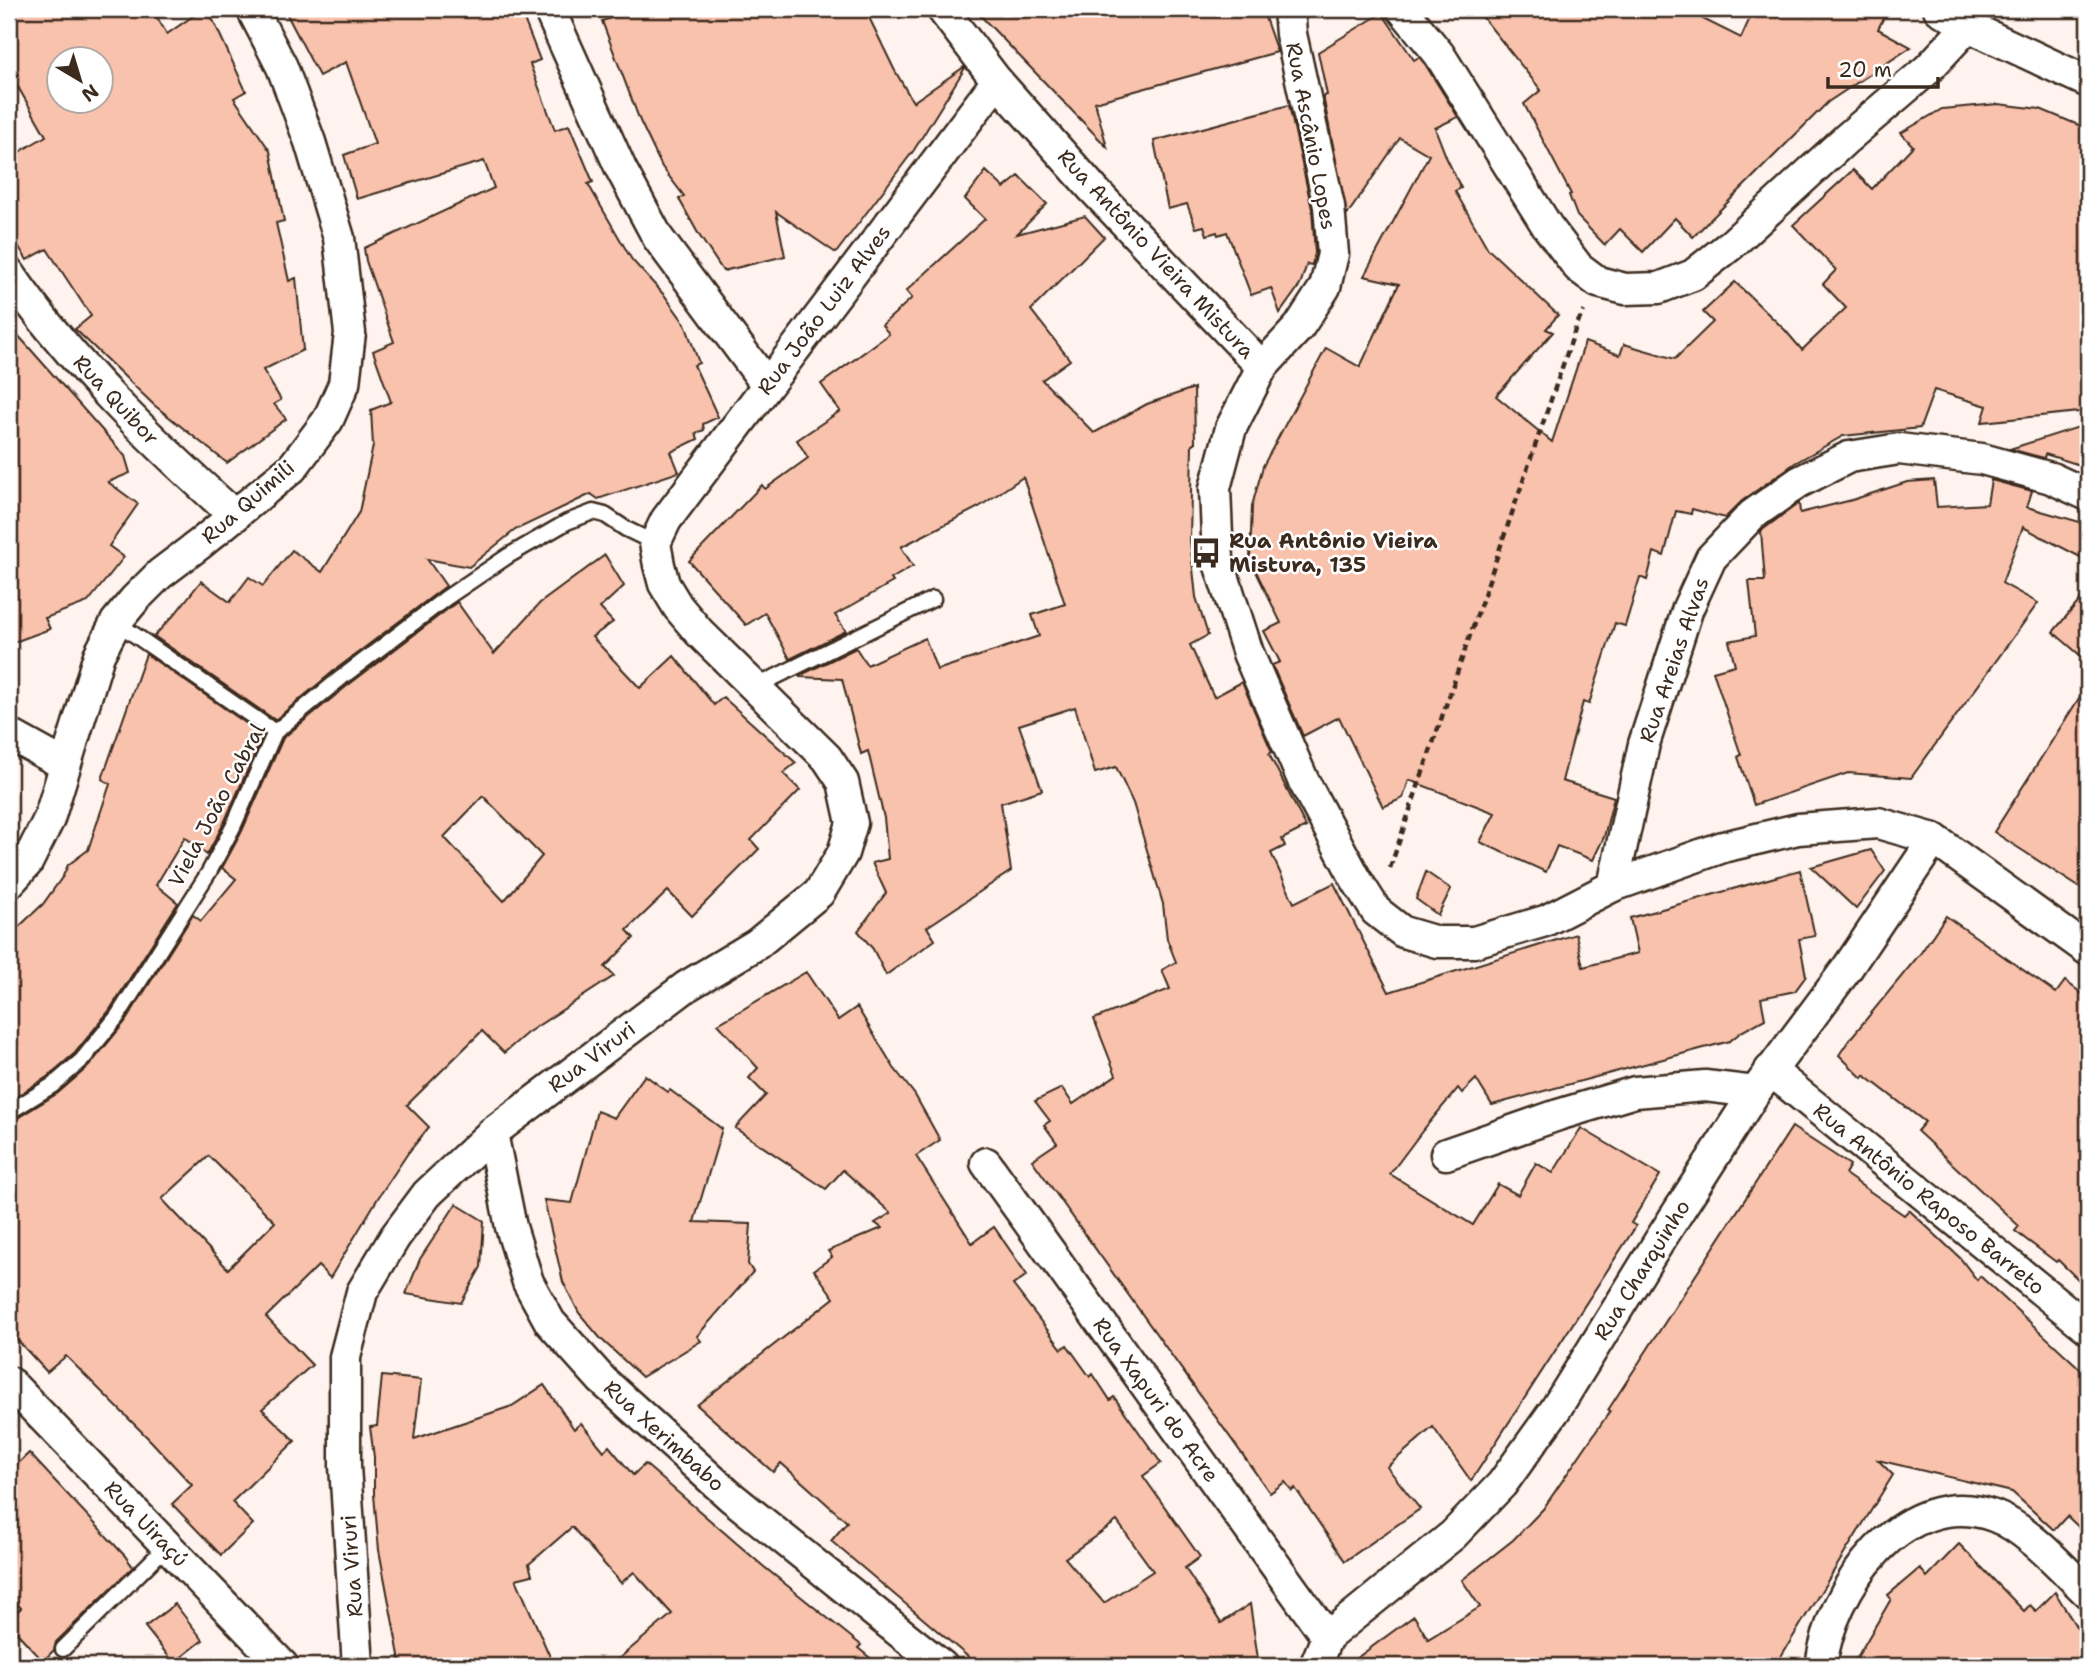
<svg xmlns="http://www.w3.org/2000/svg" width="2097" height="1675" viewBox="0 0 2097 1675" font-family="'Shantell Sans',sans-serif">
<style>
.building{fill:#f9c2ad;stroke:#3b2a1e;stroke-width:2;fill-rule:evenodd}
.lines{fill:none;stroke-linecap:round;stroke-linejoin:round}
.service-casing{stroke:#3b2a1e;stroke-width:19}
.minor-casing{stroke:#3b2a1e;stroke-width:35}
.path{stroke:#3b2a1e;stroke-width:4.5;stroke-dasharray:7 5;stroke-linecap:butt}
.service{stroke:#fff;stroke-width:14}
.minor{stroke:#fff;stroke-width:30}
.labels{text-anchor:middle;stroke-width:5;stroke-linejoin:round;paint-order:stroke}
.street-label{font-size:21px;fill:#3b2a1e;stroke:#fff}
.poi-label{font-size:21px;font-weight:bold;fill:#3b2a1e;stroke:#fff;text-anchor:start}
</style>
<rect width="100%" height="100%" fill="#fef3ef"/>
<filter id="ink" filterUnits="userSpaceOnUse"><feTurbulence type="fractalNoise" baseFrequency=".0143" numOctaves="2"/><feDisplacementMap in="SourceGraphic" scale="14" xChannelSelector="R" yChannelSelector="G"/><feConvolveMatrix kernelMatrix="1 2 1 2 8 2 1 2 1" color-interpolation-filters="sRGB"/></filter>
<g filter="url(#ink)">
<g class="building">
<path d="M9,9H152L167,34L203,9H207L215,24L246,91L234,98L270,151L284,221L276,223L289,281L296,278L303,350L263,370L281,400L274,404L286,419L227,463L154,405L75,329L91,316L47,249L27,260L9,231V158L46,136L18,87L9,93ZM60,60H102V102H60Z"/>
<path d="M284,9H520L540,60L530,64L555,130L569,125L593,182L588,184L632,260L665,296L685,324L699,363L694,365L718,417L703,424L704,430L696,433L698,439L671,452L679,472L598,499L591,494L515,530L469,567L427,559L446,586L335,670L275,720L154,636L175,614L201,581L230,602L249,577L263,586L292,550L322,572L359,512L373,446L371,410L391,402L373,351L394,342L366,261L364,248L494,188L484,161L357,199L344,155L375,144L346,62L319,76Z"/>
<path d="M637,9H865L894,69L913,102L964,67L965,68L914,150L836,253L776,212L785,256L723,271L699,235L679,199L684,196L662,167L640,121L602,21Z"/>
<path d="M974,9H1262L1277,52L1095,102L1107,147Z"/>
<path d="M1476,9H1683L1741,38L1754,9H1888L1878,29L1911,47L1828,102L1693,237L1675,218L1643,252L1620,229L1605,245L1577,216L1569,195L1571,194L1524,104L1541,90Z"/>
<path d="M1382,13L1414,60L1419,57L1425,64L1458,117L1435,128L1447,159L1461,188L1455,191L1488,249L1558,315L1546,329L1553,332L1496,396L1552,442L1585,342L1620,355L1624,344L1675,359L1713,322L1703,312L1735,282L1785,330L1802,350L1846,308L1823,284L1836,270L1793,225L1853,170L1872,189L1913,146L1901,133L1942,109L1998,104L2040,109L2088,129V411L1982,422L1987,406L1934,390L1920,428L1843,436L1795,463L1742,501L1725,518L1692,509L1691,514L1676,511L1664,556L1654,552L1647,580L1640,577L1625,626L1615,623L1589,704L1583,702L1562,781L1614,797L1604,837L1593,860L1557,846L1546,872L1480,842L1495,813L1409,780L1403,798L1383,807L1339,717L1303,736L1272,665L1280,662L1264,631L1281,623L1250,559L1252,506L1263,466L1326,348L1360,367L1399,284L1364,276L1429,155L1400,138L1347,215L1323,96L1327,95L1318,52Z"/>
<path d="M1289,105L1312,209L1315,253L1312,265L1307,264L1300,285L1280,313L1271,288L1251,295L1227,232L1218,235L1217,232L1207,235L1204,226L1196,228L1187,204L1168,209L1154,141Z"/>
<path d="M986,171L1004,188L1019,176L1047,204L1017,234L1085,216L1104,237L1031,310L1070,360L1042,380L1094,433L1147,404L1194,388L1195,443L1192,445L1190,540L1196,597L1208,635L1190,645L1214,697L1242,682L1272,752L1269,754L1306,827L1282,839L1285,846L1271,853L1294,903L1334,883L1389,992L1576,934L1583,967L1638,953L1630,918L1800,870L1815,936L1799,939L1806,976L1795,991L1761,998L1765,1019L1741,1032L1730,1041L1492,1105L1476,1079L1462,1093L1458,1088L1423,1130L1390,1174L1473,1225L1498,1184L1518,1195L1536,1163L1553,1173L1581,1128L1660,1175L1631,1223L1636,1226L1471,1481L1433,1427L1387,1467L1420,1509L1345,1561L1295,1488L1292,1491L1285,1482L1270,1493L1032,1160L1057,1143L1044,1125L1050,1121L1035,1101L1062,1088L1073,1104L1116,1075L1094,1019L1170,989L1162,970L1176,962L1167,939L1163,904L1133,803L1116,767L1095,773L1075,707L1019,725L1042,790L1001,803L1011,871L927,927L935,940L886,975L873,949L858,931L886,893L872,863L888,859L884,818L868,751L861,754L842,679L800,677L799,676L856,648L867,665L925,638L937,670L1039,636L1032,615L1065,604L1023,477L979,507L901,547L913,566L891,579L893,582L835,615L846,631L790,659L765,613L746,625L689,561L762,485L765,489L808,458L797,440L840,411L821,384L889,334L882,325L912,298L906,291L985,219L965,199Z"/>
<path d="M9,325L125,456L130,473L108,482L138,504L109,546L124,557L88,602L45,618L50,629L9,644Z"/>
<path d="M2088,424V442L2080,465L2045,454L2044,458L2010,449Z"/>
<path d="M1934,480L1937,507L1987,504L1991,480L2032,491L2027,507L2080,522L2088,540V561L2023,527L2002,583L2038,603L1911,778L1848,773L1754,805L1738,757L1741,755L1713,671L1735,665L1729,641L1755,636L1749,581H1765L1761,531L1799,503L1800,513L1852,500L1907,482Z"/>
<path d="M605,555L624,586L600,608L613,622L592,637L640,688L674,656L714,705L723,697L796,763L783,773L800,790L751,840L759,849L692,916L668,891L627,930L634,938L605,967L614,976L527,1033L504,1053L482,1031L407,1105L429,1127L408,1153L378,1198L330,1278L318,1266L266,1317L312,1365L262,1409L295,1441L232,1502L253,1524L221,1555L172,1504L192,1485L151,1441L66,1356L47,1372L9,1331V1122L14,1120L58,1093L89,1066L125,1022L193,915L201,921L236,879L222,868L242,831L283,738L347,686L457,602L494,654L540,603ZM483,796L542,856L504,901L444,837ZM209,1156L275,1222L228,1269L162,1199Z"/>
<path d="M2088,591V662L2053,632Z"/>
<path d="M146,654L263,735L224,823L207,855L185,837L156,885L178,903L109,1011L75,1053L47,1077L9,1101V936L43,904L63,876L68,865L88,850L110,784L102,779Z"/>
<path d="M2088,684V893L1994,832Z"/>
<path d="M1871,850L1885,871L1856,909L1811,867Z"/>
<path d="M1426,872L1451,889L1438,915L1416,899Z"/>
<path d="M1946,916L2056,993L2065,981L2088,998V1289L2058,1260L2056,1262L2015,1231L2019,1226L1917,1131L1925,1122L1864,1075L1862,1078L1839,1055L1849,1040L1920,954Z"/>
<path d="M806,972L838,1020L857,1007L894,1068L915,1095L940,1140L916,1156L972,1243L994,1227L1027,1275L1013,1285L1062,1349L1067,1345L1090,1377L1093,1374L1110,1400L1114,1397L1161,1463L1143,1476L1200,1557L1185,1568L1221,1623L1250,1604L1259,1666H979L831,1541L847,1522L781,1463L773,1472L697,1405L834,1298L814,1270L832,1257L828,1251L882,1228L875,1223L891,1213L843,1170L826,1189L735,1128L766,1095L749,1078L758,1068L718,1024ZM1117,1521L1153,1571L1104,1603L1065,1558Z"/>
<path d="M645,1075L668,1092L670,1090L722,1129L694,1222L751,1224L748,1264L753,1272L697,1336L701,1341L642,1377L601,1339L579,1313L563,1282L544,1200L572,1203L597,1111L614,1118Z"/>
<path d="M1792,1127L1850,1165L1845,1174L1904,1215L1909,1210L1960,1258L1977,1280L1980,1276L2088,1376V1536L2067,1516L2054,1530L2012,1492L1878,1460L1893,1475L1775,1666H1346L1414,1616L1428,1639L1480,1607L1462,1580L1513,1540L1543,1509L1610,1411L1608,1410Z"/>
<path d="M456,1204L484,1221L481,1267L461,1303L406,1294L420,1259Z"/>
<path d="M382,1376L421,1380L414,1439L512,1406L544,1385L574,1429L581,1423L604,1451L609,1446L633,1475L645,1464L763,1566L861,1645L858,1648L880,1666H610L672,1614L634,1572L621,1583L572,1527L529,1564L532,1575L516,1579L554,1666H401L379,1550L374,1495V1457L370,1427L377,1426Z"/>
<path d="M29,1453L125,1556L133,1567L56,1642L54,1650L43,1661L9,1624V1620L21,1608L9,1595V1472Z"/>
<path d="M1959,1544L2024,1611L2030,1605L2036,1611L2055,1592L2088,1646V1666H1852L1891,1599L1888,1595L1920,1568L1927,1577Z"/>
<path d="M175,1604L203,1640L174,1663L145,1627Z"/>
</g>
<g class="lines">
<g class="service-casing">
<g id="service">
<path d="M116,622L275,732"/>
<path d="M755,687L933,599"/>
<path d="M9,1112L53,1085L82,1060L117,1017L209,872L233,827L275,732L341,678L446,598L508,556L567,522L593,512L605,515L626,529L655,543"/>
<path d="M63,1649L167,1546"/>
</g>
</g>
<g class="minor-casing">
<g id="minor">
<path d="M549,9L621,169L658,238L767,385"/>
<path d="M942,9L997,81L1093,189L1262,367L1231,428L1215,488L1218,560L1248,653L1303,780L1356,879L1376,911L1403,932L1437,942H1474L1545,921L1613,886L1723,847L1798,829L1878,823L1934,839L2088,950"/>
<path d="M1402,9L1439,54L1547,226L1578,267L1598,282L1625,289L1659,288L1693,275L1732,244L1846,139L1928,69L1968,26"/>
<path d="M1939,9L1968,26L2088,82"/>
<path d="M9,273C72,365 153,442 235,516"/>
<path d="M1262,367L1299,327L1325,287L1333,254L1329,206L1291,34L1289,9"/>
<path d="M9,734L65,765"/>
<path d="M9,883L27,863L49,819L99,655L116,622L135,599L160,574L201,543L292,468L328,420L344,384L350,333L339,238L310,142L282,67L252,9"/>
<path d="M1613,886L1644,744L1688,608L1711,558L1752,515L1799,482L1849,457L1899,449L1982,459L2051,478L2088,495"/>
<path d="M1770,1070L2088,1328"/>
<path d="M492,1133L511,1227L528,1282L550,1322L602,1380L730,1496L942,1666"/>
<path d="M1446,1154L1558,1115L1635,1092L1705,1086L1755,1092"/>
<path d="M986,1163L1327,1637"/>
<path d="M9,1382L283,1666"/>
<path d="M358,1666L345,1466V1357L362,1292L395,1237L427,1194L492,1133L687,986L757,944L819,893L843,853L852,823L843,782L827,758L699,632L678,607L664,584L659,565L655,543L666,520L997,81"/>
<path d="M1315,1666L1327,1637L1453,1535L1502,1484L1555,1410L1660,1240L1755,1092L1846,970L1934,839"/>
<path d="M1821,1666C1831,1588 1903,1484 1994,1516C2027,1528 2063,1569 2088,1593"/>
</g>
</g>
<path class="path" d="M1390,868L1577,324L1584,311"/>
<use href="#service" class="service"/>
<use href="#minor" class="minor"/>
</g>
</g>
<defs>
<g id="bus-bare" transform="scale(2.415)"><path d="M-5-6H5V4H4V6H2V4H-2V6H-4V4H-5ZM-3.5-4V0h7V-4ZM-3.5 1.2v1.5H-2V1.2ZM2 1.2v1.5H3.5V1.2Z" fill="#3b2a1e" stroke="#fff" stroke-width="2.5" paint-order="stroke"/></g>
</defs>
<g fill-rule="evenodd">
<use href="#bus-bare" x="1206" y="553"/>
</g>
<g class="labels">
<g class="street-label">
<text transform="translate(1311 136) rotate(79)" y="7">Rua Ascânio Lopes</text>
<text transform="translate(1156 254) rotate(47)" y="7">Rua Antônio Vieira Mistura</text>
<text transform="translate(824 310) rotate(-53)" y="7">Rua João Luiz Alves</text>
<text transform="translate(116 400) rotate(47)" y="7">Rua Quibor</text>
<text transform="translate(248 502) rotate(-41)" y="7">Rua Quimili</text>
<text transform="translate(1674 660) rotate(-71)" y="7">Rua Areias Alvas</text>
<text transform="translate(217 805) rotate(-62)" y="7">Viela João Cabral</text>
<text transform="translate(592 1057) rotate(-37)" y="7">Rua Viruri</text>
<text transform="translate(1929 1199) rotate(39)" y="7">Rua Antônio Raposo Barreto</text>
<text transform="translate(1642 1270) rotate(-58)" y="7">Rua Charquinho</text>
<text transform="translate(1156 1400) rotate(54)" y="7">Rua Xapuri do Acre</text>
<text transform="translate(664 1436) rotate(42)" y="7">Rua Xerimbabo</text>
<text transform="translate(146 1524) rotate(46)" y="7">Rua Uiraçú</text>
<text transform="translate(352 1566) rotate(-94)" y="7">Rua Viruri</text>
</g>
<g class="poi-label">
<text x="1229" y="548">Rua Antônio Vieira<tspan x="1229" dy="24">Mistura, 135</tspan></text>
</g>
</g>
<rect width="2097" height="1675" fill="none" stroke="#fff" stroke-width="35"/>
<rect x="18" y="18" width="2062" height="1640" fill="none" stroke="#3b2a1e" stroke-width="2.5" filter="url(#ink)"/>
<g transform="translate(80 80) rotate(142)"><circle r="33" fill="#ffffff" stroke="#b1aaa5" stroke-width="2"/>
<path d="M0-5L12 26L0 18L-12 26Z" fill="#3b2a1e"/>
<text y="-10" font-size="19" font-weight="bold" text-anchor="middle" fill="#3b2a1e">N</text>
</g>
<path d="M1828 77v10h110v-10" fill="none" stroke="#3b2a1e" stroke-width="3.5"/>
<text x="1838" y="77" font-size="21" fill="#3b2a1e" stroke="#ffffff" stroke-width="5" paint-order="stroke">20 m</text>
</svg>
